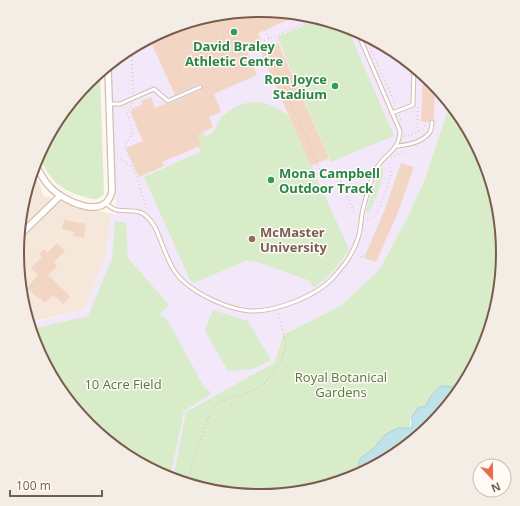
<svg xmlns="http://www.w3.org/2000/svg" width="520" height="506" viewBox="0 0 520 506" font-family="'Open Sans',sans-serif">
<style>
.residential{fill:#f5e8da}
.education{fill:#f3e8fa}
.green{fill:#d8ecc9}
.water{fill:#bfe3e8;stroke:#a5d3da}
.building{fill:#f3d5c3}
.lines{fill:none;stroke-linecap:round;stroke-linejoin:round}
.service-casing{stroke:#d1beb0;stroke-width:5}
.minor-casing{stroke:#d1beb0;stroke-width:8}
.path{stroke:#d9b8a5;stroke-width:1;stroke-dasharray:1 3;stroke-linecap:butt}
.service{stroke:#fff;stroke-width:3}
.minor{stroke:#fff;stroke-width:5.5}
.leisure-dot{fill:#2e9e5b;stroke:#fffaf3;stroke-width:1.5}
.education-dot{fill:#8d6e63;stroke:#fffaf3;stroke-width:1.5}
.labels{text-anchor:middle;stroke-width:3;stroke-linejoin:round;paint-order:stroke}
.leisure-label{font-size:13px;font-weight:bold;fill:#27864d;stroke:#fffaf3}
.education-label{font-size:13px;font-weight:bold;fill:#785e54;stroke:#fffaf3;text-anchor:start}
.park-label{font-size:13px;fill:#537a41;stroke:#fffaf3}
.rim{fill:none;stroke:#7a5c4d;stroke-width:2}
</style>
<rect width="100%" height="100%" fill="#fdf6ec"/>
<path class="residential" d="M33,170L44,196L111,214L105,260L83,310L31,322L17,253Z"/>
<path class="education" d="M260,10L353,29L432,81L449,107L423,184L407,218L380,269L342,305L283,335L274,363L186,412L173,479L167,477L88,425L35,346L31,323L83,310L105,260L111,214H116L112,65L167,28Z"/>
<g class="green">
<path d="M314,21L347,27L394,136L331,162L277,37Z"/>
<path d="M100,73L104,194C98,201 93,200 85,197C60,190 48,179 39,155L88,81Z"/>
<path d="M253,102C266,102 276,106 285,114L287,113L349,249C340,264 329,278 314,287L308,280L254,261L250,263L248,260L194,283L190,280L144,177L200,152L198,146L201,145L195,131L202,128L205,137C217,131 213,131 219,121C227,110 240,103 253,102Z"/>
<path d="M449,107L485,160L503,253L484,346L453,394L424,413L413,415L410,420V434L353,478L260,496L173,479L186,412L274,363L278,352L283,335L342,305L380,269L407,218L423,184Z"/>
<path d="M381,168L383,169C385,176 373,209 367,213L366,210Z"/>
<path d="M115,221L126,223L128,258L169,305L160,314L168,321L205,389H208L211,394L184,411L170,478L167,477L88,425L35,346L32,329L88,316L112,259Z"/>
<path d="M213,310L248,321L271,360L253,369L228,371L205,331Z"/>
</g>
<path class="water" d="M441,386L457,387L432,425L355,476L360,459L374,448L385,435L398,428H412V417L418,408L426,406L431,396Z"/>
<g class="building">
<path d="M260,10L295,17L258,33L262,42L246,49L257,75L214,94L221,112L209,117L213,127L197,135L202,145L162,162L164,166L139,177L126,148L143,141L131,114L132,109L143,104L141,101L151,97L155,108L166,103L169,104L201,90L203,87L201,84H199L175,95L150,40L172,29L173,32L183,27L182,25Z"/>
<path d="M278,43L329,158L311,166L260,50Z"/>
<path d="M423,75L432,81L435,86L434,119H431L429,122H421Z"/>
<path d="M401,163L414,167L398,212L376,262L364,258L385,209Z"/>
<path d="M64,220L86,224L84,237L83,238L73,236L74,232L62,229Z"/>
<path d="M57,243L65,251L54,262L57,266L48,275L70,296L63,304L53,295L45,303L40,298L39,299L27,288L38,275L31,268L42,257L39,254L44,249L47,253Z"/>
</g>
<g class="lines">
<g class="service-casing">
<g id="service">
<path d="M109,104H120L154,89L168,101L200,87"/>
<path d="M392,113L413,105L414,69"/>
<path d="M397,146C409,145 423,142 430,132C431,130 432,125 432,122"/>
<path d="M106,204C109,206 113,209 117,210C128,212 140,208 148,218C154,223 157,231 160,239C166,254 171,270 183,281C198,295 228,309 249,311C277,312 321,295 338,272C347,262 355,249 359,235C361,227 361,217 363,209C366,198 372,174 378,166C387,152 399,151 400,131L357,31"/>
</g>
</g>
<g class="minor-casing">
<g id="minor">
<path d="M35,163C39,171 43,180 50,187C63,201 106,222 112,191L108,68"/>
<path d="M21,234L60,196"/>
</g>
</g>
<g class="path">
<path d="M177,26L179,29"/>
<path d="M265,30L269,39L311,20"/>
<path d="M269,39L264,41L324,180L338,174L355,214"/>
<path d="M371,40L369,45L396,106"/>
<path d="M132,52L133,93"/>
<path d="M133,103L127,112L131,125L132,133L125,147L134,167L147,211"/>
<path d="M418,107L417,125L419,131"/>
<path d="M399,115L401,121"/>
<path d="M404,136H407C415,133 425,131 426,122"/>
<path d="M117,157L133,167"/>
<path d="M391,158L403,152"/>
<path d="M367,220L374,217L380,206L391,175V170L388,162"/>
<path d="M357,254L362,258L364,254H365"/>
<path d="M188,482L194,458L210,413L219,402L242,395L258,388L266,382L281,360L286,344L278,311"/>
</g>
<use href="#service" class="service"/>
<use href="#minor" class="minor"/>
</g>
<g class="leisure-dot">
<circle cx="234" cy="32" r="4"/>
<circle cx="335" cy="86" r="4"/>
<circle cx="271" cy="180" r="4"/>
</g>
<circle class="education-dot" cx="252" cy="239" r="4"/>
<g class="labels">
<g class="leisure-label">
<text x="234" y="51">David Braley<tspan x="234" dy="15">Athletic Centre</tspan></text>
<text x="327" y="84" text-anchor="end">Ron Joyce<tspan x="327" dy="15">Stadium</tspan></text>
<text x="279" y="178" text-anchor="start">Mona Campbell<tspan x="279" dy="15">Outdoor Track</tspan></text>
</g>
<g class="education-label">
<text x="260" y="237">McMaster<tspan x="260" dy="15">University</tspan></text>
</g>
<g class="park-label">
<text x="341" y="382">Royal Botanical<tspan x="341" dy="15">Gardens</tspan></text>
<text x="123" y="389">10 Acre Field</text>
</g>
</g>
<path d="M0 0H520V506H0ZM24 253a236 236 0 1 1 472 0a236 236 0 1 1-472 0Z" fill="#f4ede6" fill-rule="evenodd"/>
<path class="rim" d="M24 253a236 236 0 1 1 472 0a236 236 0 1 1-472 0Z"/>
<g transform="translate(492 478) rotate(158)"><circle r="19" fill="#fffaf3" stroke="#cabbb1"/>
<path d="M0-3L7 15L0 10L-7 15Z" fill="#e76f51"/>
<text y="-6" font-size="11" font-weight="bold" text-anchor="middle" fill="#7a5c4d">N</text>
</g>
<path d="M10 490v6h92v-6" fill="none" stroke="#7a5c4d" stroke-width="2"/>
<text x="16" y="490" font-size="12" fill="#7a5c4d" stroke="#fffaf3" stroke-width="3" paint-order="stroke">100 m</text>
</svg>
